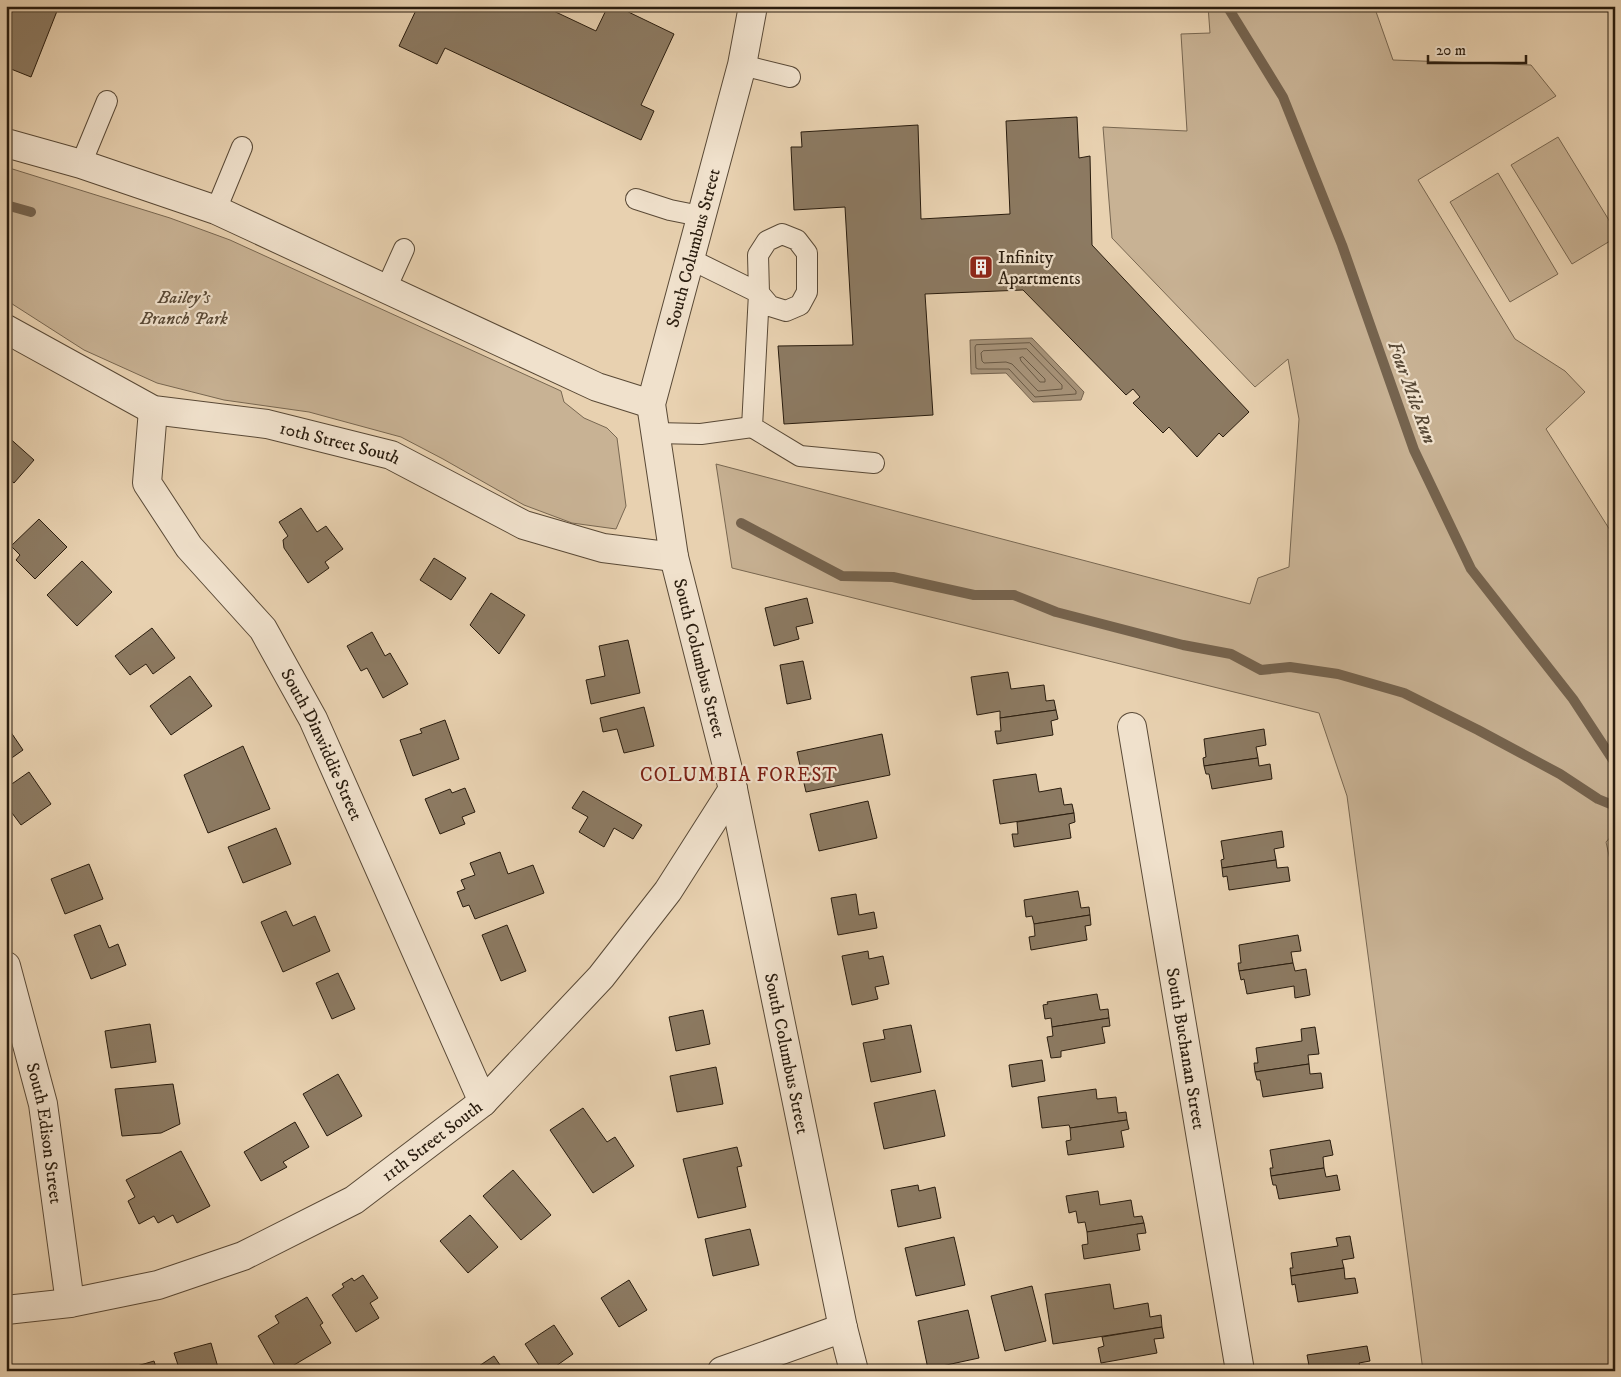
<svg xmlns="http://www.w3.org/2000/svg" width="1621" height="1377" viewBox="0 0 1621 1377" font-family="'IM FELL DW Pica',serif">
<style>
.green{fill:#c8b294;stroke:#786751}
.water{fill:#a79379;stroke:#75634e}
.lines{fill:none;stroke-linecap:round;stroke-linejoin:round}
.shore{stroke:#685844;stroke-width:1}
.stream{stroke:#75634e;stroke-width:10}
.building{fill:#8c7a62;stroke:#291c0e}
.service-casing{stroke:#594936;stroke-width:22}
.minor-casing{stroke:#594936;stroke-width:30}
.tertiary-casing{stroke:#594936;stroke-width:30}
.service{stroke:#f0e1cc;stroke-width:20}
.minor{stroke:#f0e1cc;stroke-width:28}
.tertiary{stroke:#f0e1cc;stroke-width:28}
.labels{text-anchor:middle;stroke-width:4.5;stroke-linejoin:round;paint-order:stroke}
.street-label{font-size:18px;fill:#291c0e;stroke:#f0e1cc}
.poi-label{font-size:18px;fill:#291c0e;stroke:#f0e1cc;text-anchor:start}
.park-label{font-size:18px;font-style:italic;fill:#594936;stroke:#f0e1cc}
.water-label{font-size:19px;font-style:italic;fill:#554633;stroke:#f0e1cc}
.neighbourhood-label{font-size:19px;letter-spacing:1px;fill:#7a1f14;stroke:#f0e1cc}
</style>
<rect width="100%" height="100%" fill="#e8d1b0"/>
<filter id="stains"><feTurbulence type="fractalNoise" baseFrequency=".004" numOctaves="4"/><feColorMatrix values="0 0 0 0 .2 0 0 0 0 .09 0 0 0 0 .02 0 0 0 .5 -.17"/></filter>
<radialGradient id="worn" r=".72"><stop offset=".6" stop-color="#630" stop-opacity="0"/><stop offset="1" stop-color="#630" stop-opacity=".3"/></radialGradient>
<g class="green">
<path d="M1208,6H1374L1393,60L1531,65L1556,96L1418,180L1515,339L1565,371L1585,392L1546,429L1615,538V832L1606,842L1615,882V1371H1423L1347,796L1319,713L732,568L716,464L1250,604L1258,578L1289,567L1299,419L1288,359L1255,387L1112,238L1103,127L1187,131L1181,34L1210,33Z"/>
<path d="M1558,137L1615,230V238L1572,264L1511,165Z"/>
<path d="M6,167L170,218L230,240L561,391L564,402L584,418L607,428L617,438L626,506L616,529L572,523L524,505L443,459L401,437L309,412L224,400L157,383L84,350L6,300Z"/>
<path d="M1498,173L1558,274L1510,302L1450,202Z"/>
</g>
<path class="water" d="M1032,338L1084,392L1081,400L1033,402L1006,373L971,374L970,340Z"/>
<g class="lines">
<g class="shore">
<path d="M1030,343L1076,391V394L1035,397L1009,369H978L976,368L975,347L976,345Z"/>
<path d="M1027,349L1062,385V389L1038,391L1012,364L1006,362L984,363L982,361L981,353L983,351Z"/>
<path d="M1023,357L1045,379V382H1040L1021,361L1020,358Z"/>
</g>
<g class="stream">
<path d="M1227,6L1283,97L1342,245L1414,450L1471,569L1573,699L1615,763"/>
<path d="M6,205L31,212"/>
<path d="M741,523L842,576L893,577L974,595H1014L1056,612L1183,645L1231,654L1261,670L1290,667L1338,674L1404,693L1478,730L1560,774L1598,799L1615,806"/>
</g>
</g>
<g class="building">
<path d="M6,6H59L31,77L6,67Z"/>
<path d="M418,6H543L596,31L608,6H616L674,34L641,105L654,111L641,140L445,48L437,64L399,46Z"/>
<path d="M1077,117L1079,158L1090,156L1092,245L1249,412L1223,437L1219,433L1197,457L1169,427L1163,433L1133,403L1140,397L1133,389L1126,395L1023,290L925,294L933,415L784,424L778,346L853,345L845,207L794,210L791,147H802L801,132L918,125L921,219L1010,214L1006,121Z"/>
<path d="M6,435L34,460L14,483L6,477Z"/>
<path d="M301,508L317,532L326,526L343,549L325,562L329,568L308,583L284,548L283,540L288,536L279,522Z"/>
<path d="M39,519L67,547L35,579L16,560L20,555L11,546Z"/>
<path d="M434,558L466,578L451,600L420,580Z"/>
<path d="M82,561L112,592L77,626L47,595Z"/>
<path d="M491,593L525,615L499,654L470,625Z"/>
<path d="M807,598L813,623L796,627L799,639L774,646L765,608Z"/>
<path d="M152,628L175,658L153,674L146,664L130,675L115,656Z"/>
<path d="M372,632L385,656L390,653L408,684L383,698L367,668L361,671L347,646Z"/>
<path d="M628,640L640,693L591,704L586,680L605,676L599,646Z"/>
<path d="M803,661L811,699L787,704L780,665Z"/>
<path d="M1008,672L1011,689L1044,685L1046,701L1054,700L1056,710L1000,718V711L977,715L971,677Z"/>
<path d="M190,676L212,706L171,735L150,706Z"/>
<path d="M644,707L654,746L624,753L617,729L603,732L600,718Z"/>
<path d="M1056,710L1058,719L1051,721L1053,735L997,744L995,731H1001L1000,718Z"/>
<path d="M445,720L459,759L413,776L400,740L422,733L420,729Z"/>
<path d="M6,725L23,750L6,762Z"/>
<path d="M1264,729L1266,745L1256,747L1258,758L1204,766L1203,758L1206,757L1204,739Z"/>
<path d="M882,734L890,775L806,792L797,752Z"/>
<path d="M243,746L270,809L208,833L184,775Z"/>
<path d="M1258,758L1259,766L1270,764L1272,779L1212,789L1209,774H1206L1204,766Z"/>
<path d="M29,772L51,804L21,825L6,805V788Z"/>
<path d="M1036,774L1039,792L1061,788L1064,805L1072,804L1074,813L1000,824L993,780Z"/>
<path d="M465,788L475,812L462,817L465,824L440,834L425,799L450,789L452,793Z"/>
<path d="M583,791L642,825L633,839L614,828L604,847L579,832L588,817L572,808Z"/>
<path d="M868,801L877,838L819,851L810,814Z"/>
<path d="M1074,813L1075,822L1069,824L1071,838L1014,847L1012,834H1018L1017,822Z"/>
<path d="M276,828L291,864L243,883L228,847Z"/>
<path d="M1282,831L1284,847L1274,849L1276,860L1222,868L1221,860L1224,859L1221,841Z"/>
<path d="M500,852L508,874L533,865L544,893L475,919L469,905L463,907L457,892L465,889L461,880L475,875L470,863Z"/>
<path d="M1276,860L1277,868L1288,867L1290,881L1229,890L1227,876L1223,877L1222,868Z"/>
<path d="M89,864L103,899L65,914L51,879Z"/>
<path d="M1078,891L1081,908L1089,907L1090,915L1034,924L1032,916L1026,917L1024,900Z"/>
<path d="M856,894L859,915L874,912L877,928L838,935L831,898Z"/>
<path d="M286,911L293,926L315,916L330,951L283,972L261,922Z"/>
<path d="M1090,915L1091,925L1085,926L1087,940L1031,950L1029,937L1035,936L1034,924Z"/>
<path d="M100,925L109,948L118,944L126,965L91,979L74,935Z"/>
<path d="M507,925L526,971L501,981L482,935Z"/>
<path d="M1298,935L1301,951L1291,952L1293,963L1239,971L1238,963H1241L1239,945Z"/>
<path d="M868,951L869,959L883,956L889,984L875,987L878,999L852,1005L842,956Z"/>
<path d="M1293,963L1295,971L1306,969L1310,995L1295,998L1294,986L1247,994L1244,979L1241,980L1239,971Z"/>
<path d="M338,973L355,1009L332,1019L316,983Z"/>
<path d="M1097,994L1100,1010L1108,1009L1109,1018L1052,1027L1051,1018L1045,1019L1043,1005L1048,1004L1047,1002Z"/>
<path d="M703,1010L710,1044L676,1051L669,1017Z"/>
<path d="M1109,1018L1110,1026L1102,1027L1105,1043L1061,1051V1057L1051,1058L1047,1037L1053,1036L1052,1027Z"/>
<path d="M150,1024L156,1062L111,1068L105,1031Z"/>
<path d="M911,1025L921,1072L871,1082L863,1043L885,1039L883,1030Z"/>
<path d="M1315,1027L1319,1054L1308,1055L1309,1064L1255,1072L1254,1063H1258L1256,1048L1302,1041L1301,1029Z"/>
<path d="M1042,1060L1045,1081L1012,1087L1009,1065Z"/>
<path d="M1309,1064L1310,1074L1321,1073L1323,1088L1263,1097L1260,1080H1257L1255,1072Z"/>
<path d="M716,1067L723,1104L677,1112L670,1076Z"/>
<path d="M338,1074L362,1116L327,1136L303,1094Z"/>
<path d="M173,1084L180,1124L161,1133L122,1136L115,1089Z"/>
<path d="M1096,1089L1097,1099L1116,1097L1118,1113L1126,1112L1127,1120L1070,1128L1069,1125L1042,1128L1038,1097Z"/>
<path d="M935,1090L945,1136L884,1149L874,1103Z"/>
<path d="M583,1108L607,1142L615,1137L634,1166L593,1193L550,1130Z"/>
<path d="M1127,1120L1129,1129L1121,1131L1124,1147L1068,1155L1066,1141L1071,1140L1070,1128Z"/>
<path d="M295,1122L309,1147L283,1162L287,1167L261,1181L244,1152Z"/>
<path d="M1330,1140L1333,1155L1323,1157L1324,1168L1271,1176L1270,1168H1273L1270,1150Z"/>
<path d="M737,1147L742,1166L737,1167L746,1207L698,1218L683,1159Z"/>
<path d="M181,1151L210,1206L177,1223L173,1215L158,1223L154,1216L139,1224L128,1201L135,1197L126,1180Z"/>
<path d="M1324,1168L1326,1177L1337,1175L1340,1190L1279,1199L1276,1185H1273L1271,1176Z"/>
<path d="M513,1170L551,1215L521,1240L483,1196Z"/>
<path d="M918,1185L919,1191L935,1187L941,1218L898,1227L891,1190Z"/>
<path d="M1098,1191L1100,1205L1131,1200L1134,1217L1142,1216L1144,1223L1087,1232L1085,1222L1078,1223L1076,1211L1069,1213L1066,1196Z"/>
<path d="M470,1215L498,1247L468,1273L440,1241Z"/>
<path d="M1144,1223L1146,1233L1137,1234L1140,1250L1084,1259L1082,1245L1088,1244L1087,1232Z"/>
<path d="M750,1229L759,1265L713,1276L705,1239Z"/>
<path d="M1350,1236L1354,1258L1342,1260L1344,1268L1291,1276L1290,1268H1293L1291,1253L1338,1246L1336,1238Z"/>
<path d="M954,1237L965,1285L916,1296L905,1248Z"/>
<path d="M1344,1268L1345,1279L1355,1278L1358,1293L1298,1302L1295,1284L1292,1285L1291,1276Z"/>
<path d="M363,1275L378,1298L370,1303L379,1318L356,1332L332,1295L344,1287L342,1284L352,1278L354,1281Z"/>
<path d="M629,1280L647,1310L619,1327L601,1298Z"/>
<path d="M1110,1284L1114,1309L1148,1303L1150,1317L1161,1315L1162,1327L1053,1344L1045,1294Z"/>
<path d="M1032,1286L1046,1341L1005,1351L991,1296Z"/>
<path d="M307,1297L323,1323L320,1325L331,1343L284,1371H278L258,1336L279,1323L275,1316Z"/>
<path d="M968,1310L979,1358L928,1369L918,1321Z"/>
<path d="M554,1325L573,1354L549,1371H543L525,1344Z"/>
<path d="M1162,1327L1164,1338L1154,1339L1157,1353L1101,1363L1098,1348L1104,1346L1102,1337Z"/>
<path d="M211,1343L219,1371H180L174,1353Z"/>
<path d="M1367,1346L1370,1361L1359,1363L1361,1371H1310L1307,1355Z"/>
<path d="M494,1356L504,1371L473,1370Z"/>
<path d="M154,1361L157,1371H120Z"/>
</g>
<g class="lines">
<g class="service-casing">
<g id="service">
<path d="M742,65L790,77"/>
<path d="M81,164L107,101"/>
<path d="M636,199L670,210L700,216"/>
<path d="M216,210L242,147"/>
<path d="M690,259L759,293L770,306L786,311L800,305L807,292V253L797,240L782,234L767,241L758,255L759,293L752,427L800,456L874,463"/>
<path d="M386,289L404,249"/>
<path d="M655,433L701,434L752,427"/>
</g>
</g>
<g class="minor-casing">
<g id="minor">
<path d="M6,143L81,164L216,210L597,387L651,404"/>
<path id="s1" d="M6,329L153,410L267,424L391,455L524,525L603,548L674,557"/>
<path id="s2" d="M153,410L147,483L189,547L263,629L313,719L483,1102"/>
<path id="s3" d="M1132,727L1240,1371"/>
<path id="s4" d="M6,966L43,1104L70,1303"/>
<path id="s5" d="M6,1310L70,1303L158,1285L243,1256L354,1200L483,1102L601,977L668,891L733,789"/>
<path d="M722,1371L843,1328"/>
</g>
</g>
<g class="tertiary-casing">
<g id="tertiary">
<path id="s6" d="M753,6L742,65L651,404L674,557L733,789L843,1328L854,1371"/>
</g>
</g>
<use href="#service" class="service"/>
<use href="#minor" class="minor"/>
<use href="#tertiary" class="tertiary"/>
</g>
<defs>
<g id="building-square" transform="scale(1.25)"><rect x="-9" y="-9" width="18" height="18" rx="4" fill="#8f2418" stroke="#f0e1cc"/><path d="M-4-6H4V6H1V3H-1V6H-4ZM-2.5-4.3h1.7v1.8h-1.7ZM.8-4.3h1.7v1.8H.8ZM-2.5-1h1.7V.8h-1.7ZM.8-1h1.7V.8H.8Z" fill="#fff"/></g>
</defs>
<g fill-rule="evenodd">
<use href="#building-square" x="981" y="267"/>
</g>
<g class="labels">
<g class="street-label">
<text transform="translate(693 248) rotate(-75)" y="6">South Columbus Street</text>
<text dy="6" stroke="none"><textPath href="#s1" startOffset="358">10th Street South</textPath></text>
<text dy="6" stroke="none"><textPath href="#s6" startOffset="670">South Columbus Street</textPath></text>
<text dy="6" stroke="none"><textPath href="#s2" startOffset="390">South Dinwiddie Street</textPath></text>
<text dy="6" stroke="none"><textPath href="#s3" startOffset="326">South Buchanan Street</textPath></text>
<text dy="6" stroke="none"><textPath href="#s6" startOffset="1075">South Columbus Street</textPath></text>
<text dy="6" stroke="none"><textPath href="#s4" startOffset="172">South Edison Street</textPath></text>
<text dy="6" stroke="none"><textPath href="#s5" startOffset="466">11th Street South</textPath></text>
</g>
<g class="poi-label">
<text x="998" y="263">Infinity<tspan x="998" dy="21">Apartments</tspan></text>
</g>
<g class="park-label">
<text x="184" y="303">Bailey's<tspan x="184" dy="21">Branch Park</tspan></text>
</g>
<g class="water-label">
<text transform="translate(1413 392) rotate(70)" y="7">Four Mile Run</text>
</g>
<g class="neighbourhood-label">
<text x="739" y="781">COLUMBIA FOREST</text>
</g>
</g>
<rect width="1621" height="1377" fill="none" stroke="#e8d1b0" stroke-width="25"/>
<rect x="8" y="8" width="1606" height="1362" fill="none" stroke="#291c0e" stroke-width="2.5"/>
<rect x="12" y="12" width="1596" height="1352" fill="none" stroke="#291c0e"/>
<path d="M1428 55v8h98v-8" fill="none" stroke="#291c0e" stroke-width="2.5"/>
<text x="1436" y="55" font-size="15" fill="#291c0e" stroke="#f0e1cc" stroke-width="4" paint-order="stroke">20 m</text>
<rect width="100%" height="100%" filter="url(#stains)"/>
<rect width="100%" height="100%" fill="url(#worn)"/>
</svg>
